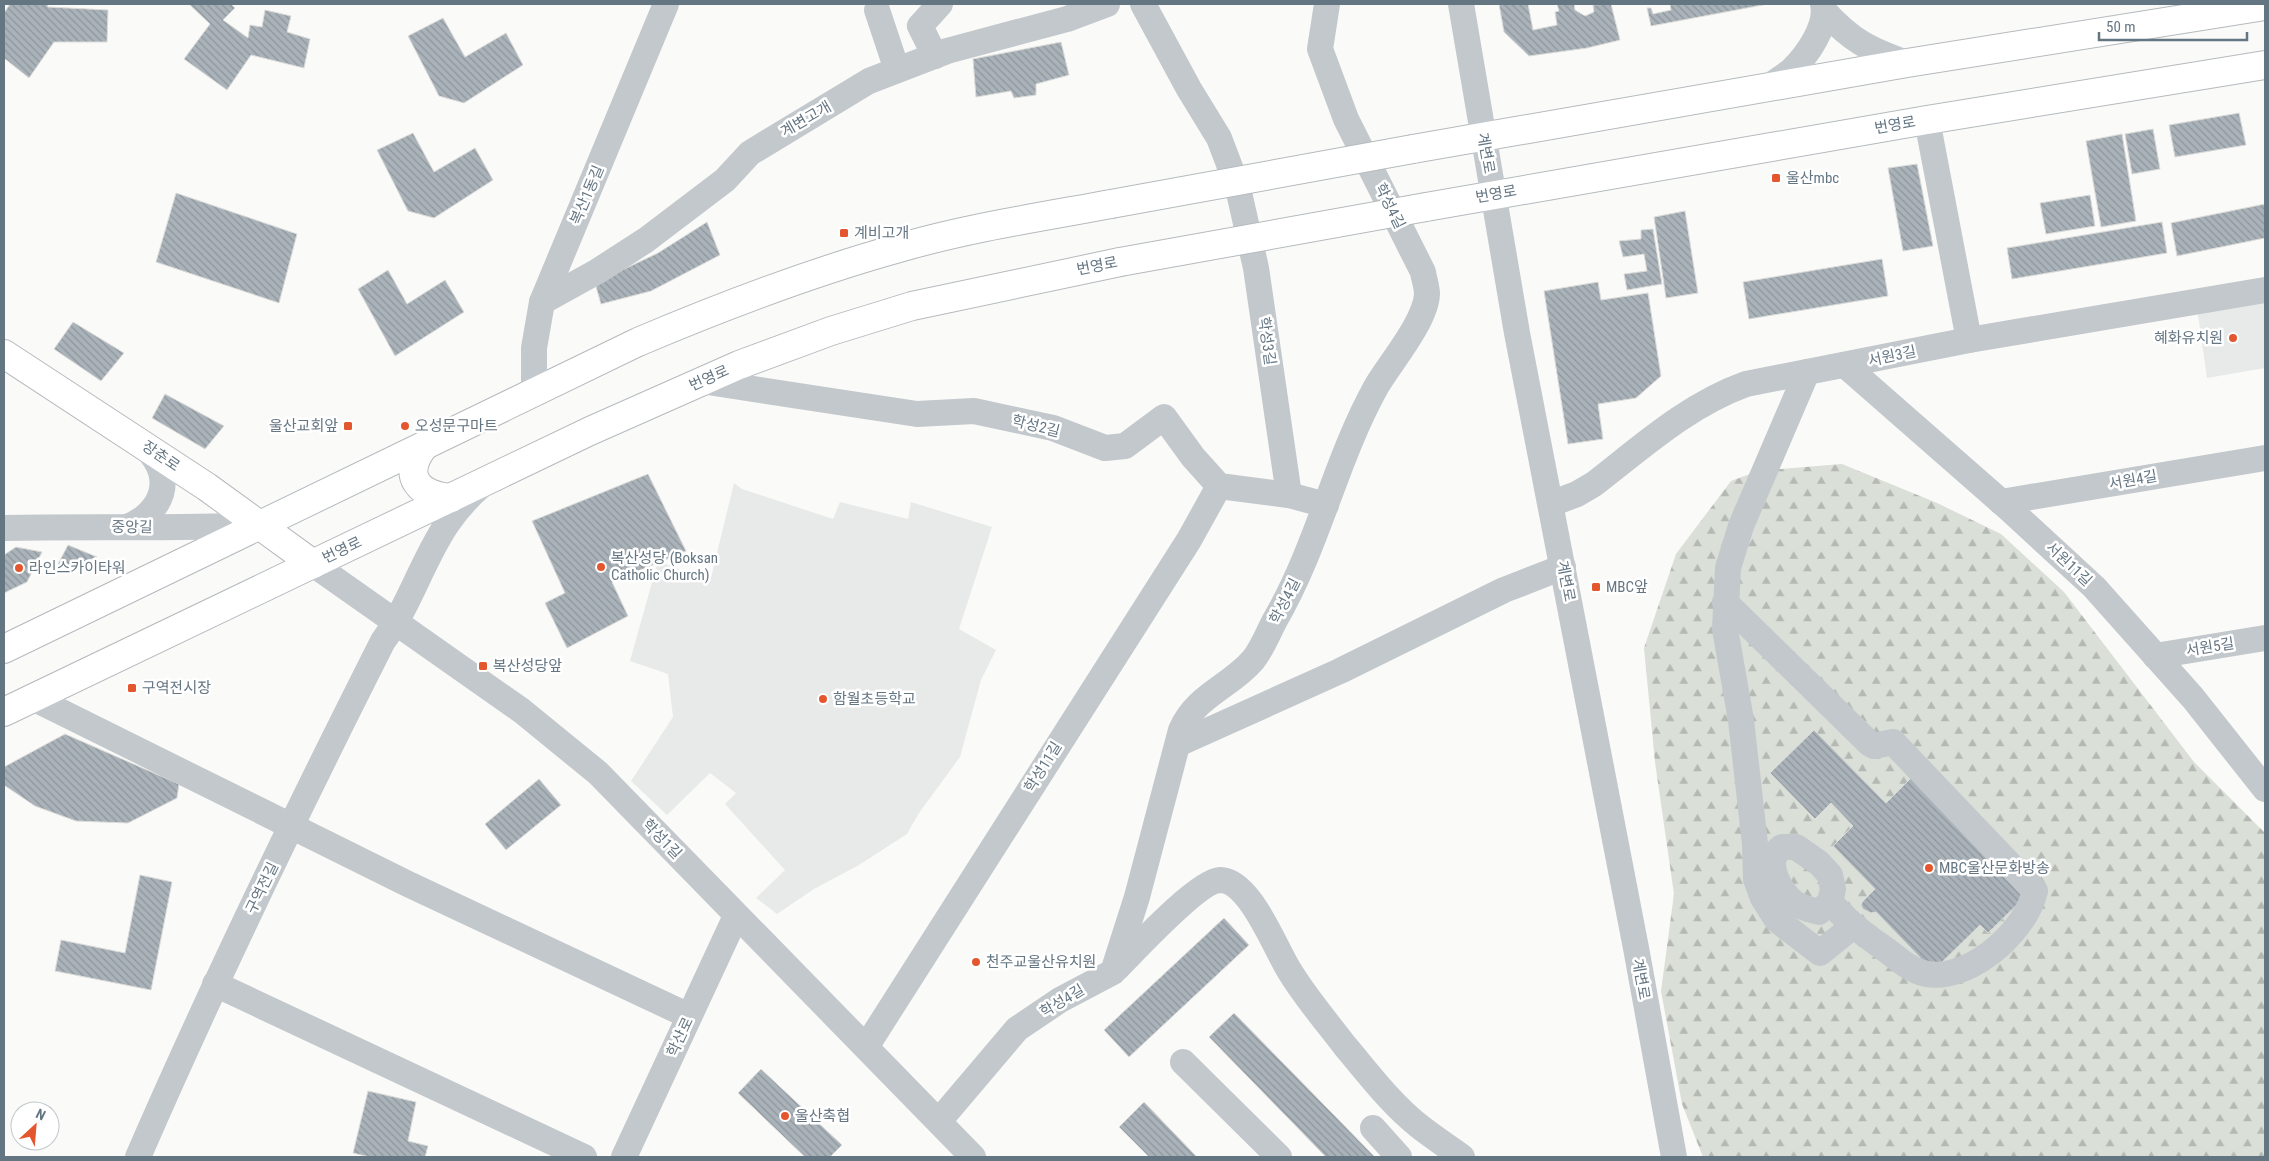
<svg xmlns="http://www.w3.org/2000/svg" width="2269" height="1161" viewBox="0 0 2269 1161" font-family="'Roboto Condensed','Noto Sans KR',sans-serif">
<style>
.built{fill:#e8e9e9}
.forest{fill:url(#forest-firs)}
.building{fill:url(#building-back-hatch);stroke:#dcdcda}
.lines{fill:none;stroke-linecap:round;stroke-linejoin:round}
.major-casing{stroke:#b5babe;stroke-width:30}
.minor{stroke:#c3c8cc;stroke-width:26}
.major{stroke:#fff;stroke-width:28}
.major-bridge-casing{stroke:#b5babe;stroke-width:30;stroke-linecap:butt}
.major-bridge{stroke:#fff;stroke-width:28}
.poi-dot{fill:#e4572e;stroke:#fff;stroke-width:2}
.labels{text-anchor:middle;stroke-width:5;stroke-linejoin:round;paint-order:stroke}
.street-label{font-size:15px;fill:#657683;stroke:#fff}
.poi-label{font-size:15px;fill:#657683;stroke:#fff;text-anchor:start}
</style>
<defs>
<pattern id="forest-firs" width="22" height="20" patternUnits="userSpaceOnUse" patternTransform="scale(1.25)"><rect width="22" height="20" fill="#dadfd7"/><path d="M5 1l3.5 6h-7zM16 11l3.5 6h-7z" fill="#b4b9b4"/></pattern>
<pattern id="building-back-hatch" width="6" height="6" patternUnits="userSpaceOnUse" patternTransform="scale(1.25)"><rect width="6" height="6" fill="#aab3b9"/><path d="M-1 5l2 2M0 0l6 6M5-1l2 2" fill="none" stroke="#8e969c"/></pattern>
</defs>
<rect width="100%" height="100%" fill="#fafaf8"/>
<g class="built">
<path d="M2265,296V368L2207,378L2197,308Z"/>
<path d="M734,483L742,489L833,519L840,502L908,519L911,502L992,527L959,629L996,650L981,680L960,757L919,813L907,834L859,865L814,889L777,914L756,898L785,870L725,804L736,793L710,773L667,815L631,781L673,717L668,674L630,661L658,561L710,582Z"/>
</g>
<path class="forest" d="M1842,464L1937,503L2001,534L2064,592L2194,762L2265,833V1157H1703L1682,1104L1661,991L1674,894L1655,762L1644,648L1676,554L1731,481L1758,471Z"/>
<g class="building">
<path d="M10,4H47L48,7L108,10L107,42H54L29,78L4,58V13Z"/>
<path d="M189,4H231L235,8L223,20L248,38L250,25L262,27L265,10L291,16L287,32L310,39L304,68L251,55L227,90L184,59L210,24Z"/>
<path d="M1499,4H1528L1533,30L1557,25L1555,12L1559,11L1557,4H1574L1575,10L1585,16L1594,12L1593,5L1611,4L1620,40L1587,48L1529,56L1504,32Z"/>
<path d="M1670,4H1768L1651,26L1647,8H1651L1653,14L1671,10Z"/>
<path d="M443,18L465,57L506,33L523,65L464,103L439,96L408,36Z"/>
<path d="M1061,42L1069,75L1036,84V95L1014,98L1011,91L976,97L973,59Z"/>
<path d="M2239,113L2246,145L2175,157L2169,125Z"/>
<path d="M2153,129L2160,169L2132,174L2125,134Z"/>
<path d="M413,133L434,172L475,148L493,180L434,218L408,211L377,150Z"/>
<path d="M2122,134L2136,221L2101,227L2086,141Z"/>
<path d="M1917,164L1933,246L1903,251L1888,168Z"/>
<path d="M176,193L297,234L279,303L156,262Z"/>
<path d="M2090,195L2095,226L2046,234L2040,203Z"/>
<path d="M2265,204V238L2177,256L2171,223Z"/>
<path d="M1685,211L1698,293L1666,298L1654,217Z"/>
<path d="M707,222L720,255L651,291L601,304L595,283L658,253Z"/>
<path d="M2162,222L2167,253L2012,279L2007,248Z"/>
<path d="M1653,229L1662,284L1627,290L1624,274L1647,271L1644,254L1623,257L1619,241L1641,239V230Z"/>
<path d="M1882,259L1888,296L1749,319L1743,282Z"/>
<path d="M388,270L407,304L445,280L464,312L395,356L358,289Z"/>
<path d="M1598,282L1601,300L1648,293L1661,376L1636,398L1598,404L1603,439L1568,444L1544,291Z"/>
<path d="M73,322L124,353L101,381L54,349Z"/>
<path d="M165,394L224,426L205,449L152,418Z"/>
<path d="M648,474L686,551L612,582L628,616L567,648L545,603L565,593L532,521Z"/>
<path d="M68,545L97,557L53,574Z"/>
<path d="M16,547L42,552L27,582L4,593V555Z"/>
<path d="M1814,730L1886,803L1914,775L2029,893L1988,933L1980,925L1933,971L1876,912L1871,913L1863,909L1861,905L1863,901L1875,889L1833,846L1853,826L1831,803L1815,819L1770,773Z"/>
<path d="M65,734L179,784L177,798L128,823L76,821L35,806L4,785V767Z"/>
<path d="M539,779L561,805L506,850L485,824Z"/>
<path d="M140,875L172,882L151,990L55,971L61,940L125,953Z"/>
<path d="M1224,918L1249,945L1129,1057L1104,1030Z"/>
<path d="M1234,1013L1375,1157H1326L1209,1037Z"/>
<path d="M761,1069L842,1145L830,1157H805L738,1093Z"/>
<path d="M368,1091L416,1102L408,1141L428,1146L425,1157H370L353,1153Z"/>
<path d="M1144,1102L1197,1157H1149L1119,1127Z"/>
</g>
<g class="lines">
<g class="major-casing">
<g id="major">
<path d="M1413,149L1907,63L2265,6"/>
<path d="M1426,207L1927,120L2265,65"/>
<path d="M4,354L207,487L313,564"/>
<path d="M424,446C401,476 418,495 451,498"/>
<path d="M4,649L638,342C723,306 809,273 899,248C968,228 1040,217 1111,204"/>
<path d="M4,712L590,431L739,365L831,331L912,306L1120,262"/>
</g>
</g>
<g class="minor">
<path d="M1143,4L1189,89L1219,138L1238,188L1256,268L1289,495"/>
<path d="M1461,4L1517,333L1636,948L1674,1157"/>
<path d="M877,10L897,70"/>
<path d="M1824,11C1852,41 1868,49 1907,63"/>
<path d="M935,56L920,26L940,4"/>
<path d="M1769,87C1776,81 1785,76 1792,70C1807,55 1828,26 1823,4"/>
<path d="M1927,120L1969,340"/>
<path d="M542,302L598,271L646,240L725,180L750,153L869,81L947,51L1067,19L1107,4"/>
<path d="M1846,366L2007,507L2094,587L2193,698L2265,789"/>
<path d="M1807,372L1741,526L1728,568L1725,629L1741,720L1755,844L1756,879L1763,898L1777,920L1820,953L1852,927"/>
<path d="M701,381L917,414L974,411L1053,428L1105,448L1125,446L1164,417L1193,457L1219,486L1289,495L1326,505"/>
<path d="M534,392V348L542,302L666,4"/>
<path d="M2001,502L2265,458"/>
<path d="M1551,504L1577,494L1594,484C1643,446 1688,405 1746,384L1969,340L2265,290"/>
<path d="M127,527C150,518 168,497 161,472C158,461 151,453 144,445"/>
<path d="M4,528C89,526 175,529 260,525"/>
<path d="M313,564L522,711L598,773L973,1157"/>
<path d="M1725,602L1869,743L1874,746L1893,742L2035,891C2030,912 2015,931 2000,945C1979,964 1945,983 1917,971C1905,966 1895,956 1885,949C1862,933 1849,923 1830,902"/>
<path d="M2155,656L2265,638"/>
<path d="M33,698L408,884L689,1016"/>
<path d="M1178,744L1340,671L1504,590L1563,567"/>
<path d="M1782,847H1796L1819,863L1830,875L1833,889L1830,902L1819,912C1811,910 1803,908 1796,904C1780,894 1762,860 1782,847Z"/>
<path d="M1117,968C1135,950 1198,881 1220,880C1250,880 1275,948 1289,970C1305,997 1326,1021 1345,1046C1368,1073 1391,1104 1419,1126C1433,1137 1448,1147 1462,1157"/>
<path d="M215,984L584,1157"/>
<path d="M866,1047L1189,540L1219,486"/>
<path d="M1183,1062L1279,1157"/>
<path d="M939,1121L1017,1029L1060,1000L1113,972L1137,897L1181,730C1196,695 1230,687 1253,660C1262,649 1268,633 1275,620C1318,546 1335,461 1376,387C1390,363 1426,321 1427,294C1427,287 1424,279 1423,272L1346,119L1320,49L1327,4"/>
<path d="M1373,1128L1399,1157"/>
<path d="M138,1157C214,982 297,811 383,641C410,605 422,561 447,524C457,509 469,496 483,484"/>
<path d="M624,1157L736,916"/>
</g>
<use href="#major" class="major"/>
<g class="major-bridge-casing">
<g id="major-bridge">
<path d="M1111,204L1413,149"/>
<path d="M1120,262L1426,207"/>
</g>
</g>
<use href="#major-bridge" class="major-bridge"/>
</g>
<g class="poi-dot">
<rect x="1771" y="173" width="10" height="10" rx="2.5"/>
<rect x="839" y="228" width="10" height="10" rx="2.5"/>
<circle cx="2233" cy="338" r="5"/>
<rect x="343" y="421" width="10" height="10" rx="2.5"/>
<circle cx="405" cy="426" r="5"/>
<circle cx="601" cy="567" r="5"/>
<circle cx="19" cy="568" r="5"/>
<rect x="1591" y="582" width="10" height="10" rx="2.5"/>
<rect x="478" y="661" width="10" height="10" rx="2.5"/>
<rect x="127" y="683" width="10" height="10" rx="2.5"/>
<circle cx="823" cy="699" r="5"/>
<circle cx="1929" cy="868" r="5"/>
<circle cx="976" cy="962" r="5"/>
<circle cx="785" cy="1116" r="5"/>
</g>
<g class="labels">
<g class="street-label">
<text transform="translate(806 119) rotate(-30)" y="5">계변고개</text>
<text transform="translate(1895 125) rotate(-10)" y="5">번영로</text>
<text transform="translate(1486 153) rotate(80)" y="5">계변로</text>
<text transform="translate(1496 194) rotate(-10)" y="5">번영로</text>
<text transform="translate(587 195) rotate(-67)" y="5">복산1동길</text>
<text transform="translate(1390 206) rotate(64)" y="5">학성4길</text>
<text transform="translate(1097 266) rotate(-11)" y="5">번영로</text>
<text transform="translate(1267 341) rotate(82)" y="5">학성3길</text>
<text transform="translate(1892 356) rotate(-12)" y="5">서원3길</text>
<text transform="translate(709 378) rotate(-24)" y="5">번영로</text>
<text transform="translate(1036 426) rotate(14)" y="5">학성2길</text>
<text transform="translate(161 456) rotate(34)" y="5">장춘로</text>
<text transform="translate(2133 480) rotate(-10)" y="5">서원4길</text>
<text transform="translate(132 527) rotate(1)" y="5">중앙길</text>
<text transform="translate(342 550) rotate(-26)" y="5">번영로</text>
<text transform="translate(2069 564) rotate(43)" y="5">서원11길</text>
<text transform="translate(1566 581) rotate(79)" y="5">계변로</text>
<text transform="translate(1285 601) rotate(-63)" y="5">학성4길</text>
<text transform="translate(2210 647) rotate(-9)" y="5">서원5길</text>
<text transform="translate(1043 767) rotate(-58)" y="5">학성11길</text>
<text transform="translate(662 839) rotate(46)" y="5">학성1길</text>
<text transform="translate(262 888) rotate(-64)" y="5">구역전길</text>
<text transform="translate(1641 979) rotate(80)" y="5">계변로</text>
<text transform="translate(1062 1001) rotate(-31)" y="5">학성4길</text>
<text transform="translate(680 1037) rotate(-65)" y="5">학산로</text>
</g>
<g class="poi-label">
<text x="1786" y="183">울산mbc</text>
<text x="854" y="238">계비고개</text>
<text x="2223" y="343" text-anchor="end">혜화유치원</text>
<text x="338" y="431" text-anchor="end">울산교회앞</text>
<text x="415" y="431">오성문구마트</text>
<text x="611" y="563">복산성당 (Boksan<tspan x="611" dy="17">Catholic Church)</tspan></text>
<text x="29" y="573">라인스카이타워</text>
<text x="1606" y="592">MBC앞</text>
<text x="493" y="671">복산성당앞</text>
<text x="142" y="693">구역전시장</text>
<text x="833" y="704">함월초등학교</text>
<text x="1939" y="873">MBC울산문화방송</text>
<text x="986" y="967">천주교울산유치원</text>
<text x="795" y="1121">울산축협</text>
</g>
</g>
<rect width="2269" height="1161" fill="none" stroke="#657683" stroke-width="10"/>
<g transform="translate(35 1126) rotate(26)"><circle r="24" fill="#ffffff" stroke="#c1c8cd"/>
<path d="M0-4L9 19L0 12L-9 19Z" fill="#e4572e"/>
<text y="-8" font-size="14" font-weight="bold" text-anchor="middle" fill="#657683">N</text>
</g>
<path d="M2099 32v8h148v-8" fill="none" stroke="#657683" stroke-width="2.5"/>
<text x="2106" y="32" font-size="15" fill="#657683" stroke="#ffffff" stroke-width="4" paint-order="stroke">50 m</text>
</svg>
